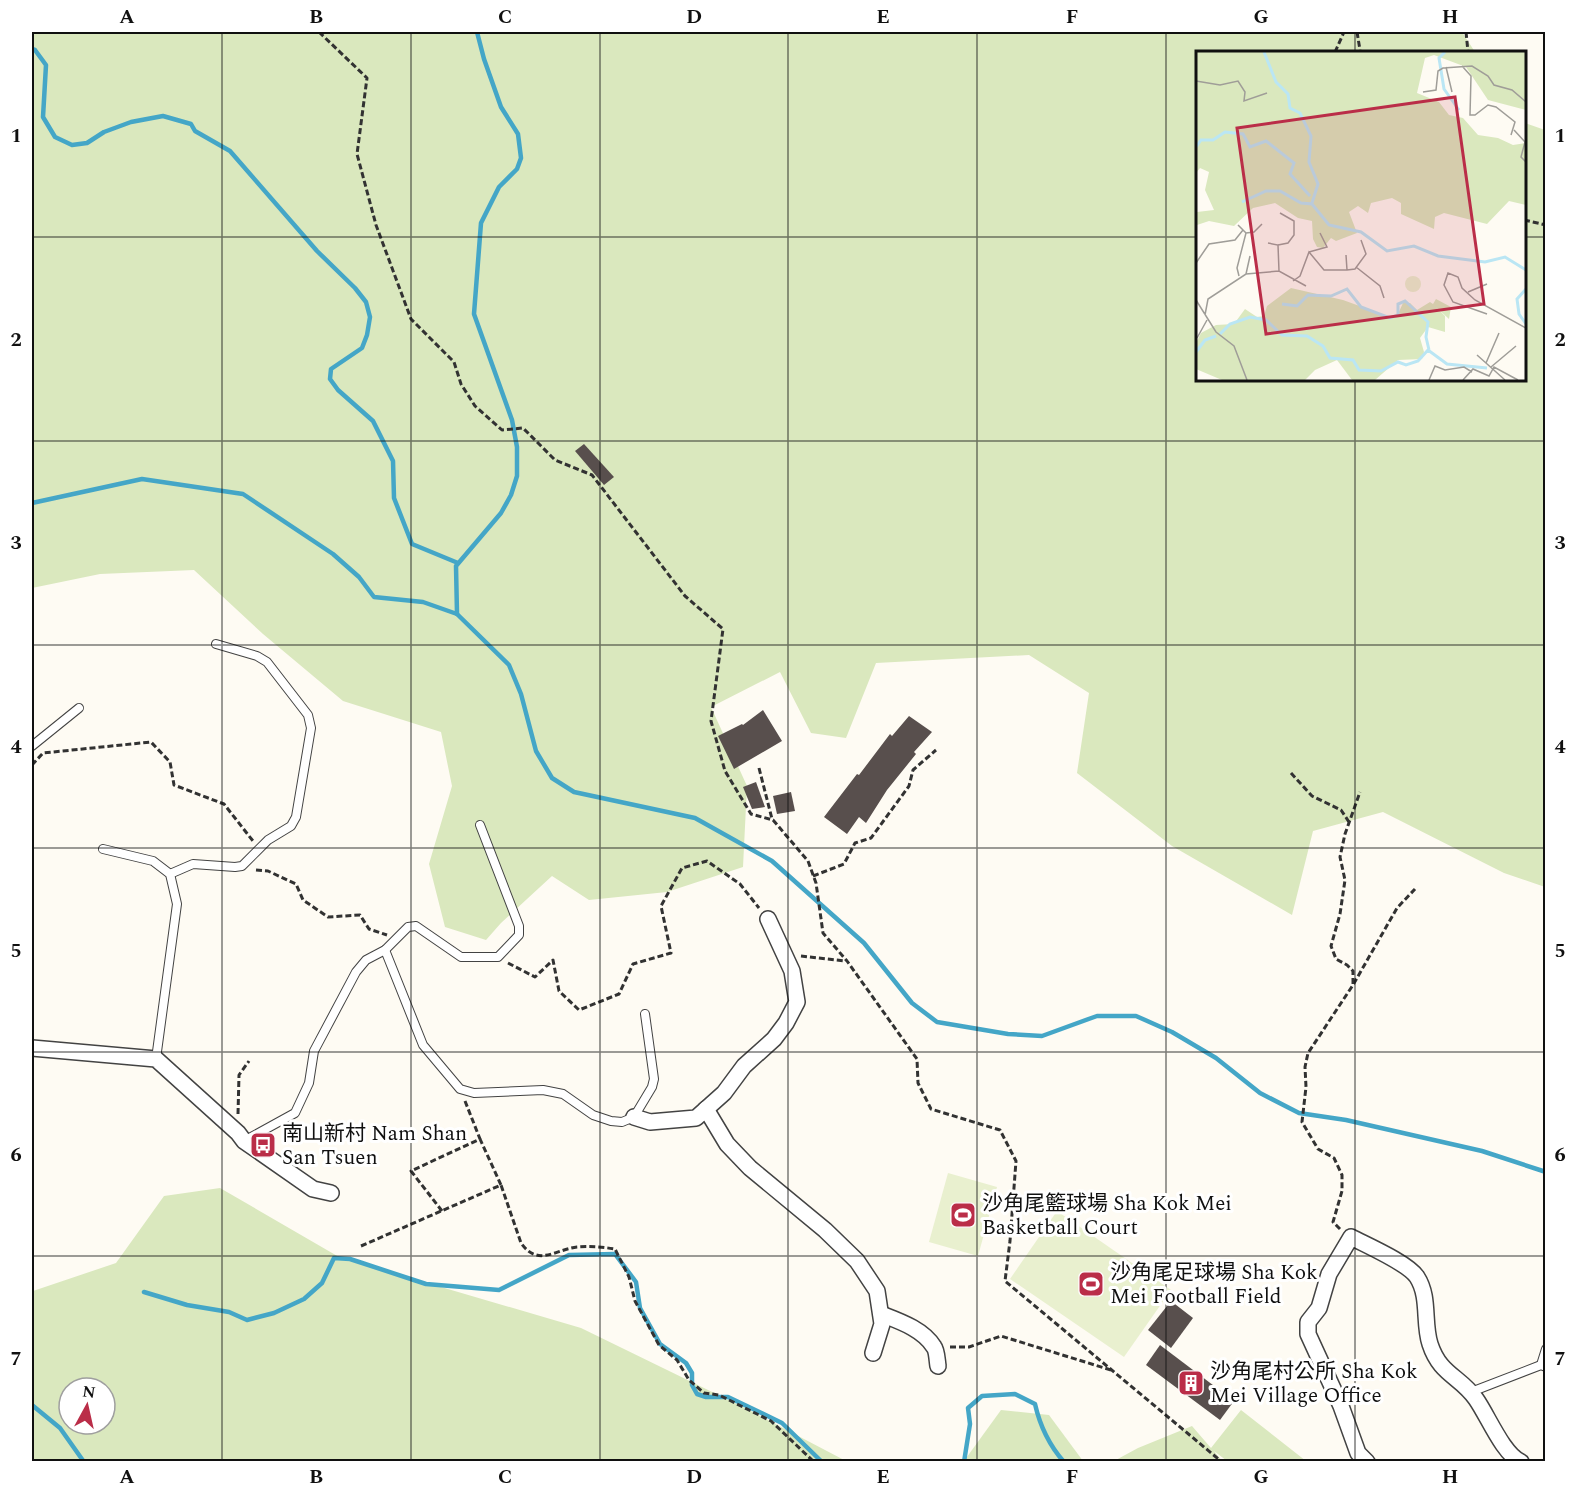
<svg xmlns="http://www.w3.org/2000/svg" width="1577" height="1493" viewBox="0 0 1577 1493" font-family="Spectral,'Noto Sans TC',serif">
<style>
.green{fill:#dae8be;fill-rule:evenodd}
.pitch{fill:#e9f0cf}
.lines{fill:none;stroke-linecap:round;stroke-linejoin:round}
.stream{stroke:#44a6c7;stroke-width:4.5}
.building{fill:#584f4d}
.lane-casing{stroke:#434343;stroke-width:10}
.street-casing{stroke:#434343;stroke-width:18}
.path{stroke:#323232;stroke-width:3;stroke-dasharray:6 3;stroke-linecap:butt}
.lane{stroke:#fff;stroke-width:8}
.street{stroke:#fff;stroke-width:15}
.grid{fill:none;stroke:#101010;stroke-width:1.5;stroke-opacity:0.55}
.labels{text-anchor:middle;stroke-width:6;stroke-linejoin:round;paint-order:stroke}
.poi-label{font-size:21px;fill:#101010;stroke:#fff;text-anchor:start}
.inset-river{fill:none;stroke:#bae6f4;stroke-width:3}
.inset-road{fill:none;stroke:#9f9d98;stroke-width:1.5}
.view{fill:#ba2d48;fill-opacity:0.15;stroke:#ba2d48;stroke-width:3}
.inset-edge{fill:none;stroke:#101010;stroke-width:3}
.neatline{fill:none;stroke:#101010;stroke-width:2}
.grid-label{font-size:20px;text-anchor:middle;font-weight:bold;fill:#101010}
</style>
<rect width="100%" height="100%" fill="#fefbf3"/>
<g class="green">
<path d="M32,32H1462L1475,52H1198V380H1524L1525,123L1545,130V887L1504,873L1383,812L1313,831L1292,915L1172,846L1077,773L1089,693L1029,655L876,663L846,738L811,733L780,672L711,707L747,786L743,867L667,892L589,900L552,876L501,923L486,940L445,927L429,864L452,786L441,732L343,701L263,634L194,570L100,574L32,588Z"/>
<path d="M220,1188L339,1257L581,1328L747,1409L846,1461H32L33,1291L116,1263L164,1196ZM69,1388H105V1424H69Z"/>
<path d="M1001,1410L1049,1415L1083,1461H964Z"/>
<path d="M1241,1410L1306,1461H1227L1214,1451L1222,1461H1114L1138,1448L1192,1426L1211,1448Z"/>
</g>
<g class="pitch">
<path d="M948,1173L997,1187L978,1256L929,1242Z"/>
<path d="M1057,1211L1171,1290L1124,1357L1010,1279Z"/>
</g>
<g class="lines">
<g class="stream">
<path d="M32,49L35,50L46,65L43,117L55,137L72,145L87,143L104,132L131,122L163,116L191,124L195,131L230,151L317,251L355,288L366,302L370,317L367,335L362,348L331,369L330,379L338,390L373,421L393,461L394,498L412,544L458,563"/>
<path d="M32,503L142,479L243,494L333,554L359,577L374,597L423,602L457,614L509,665L521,694L536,751L552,778L574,792L695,818L772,861L864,943L912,1003L937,1022L1008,1034L1042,1036L1097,1016H1136L1172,1032L1216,1058L1260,1093L1299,1113L1346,1120L1482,1151L1546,1172"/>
<path d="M457,614L456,566L501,513L511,495L517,476V447L512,420L474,314L481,223L499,187L517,169L521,158L518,134L501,107L484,59L477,32"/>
<path d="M144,1292L187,1305L229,1312L247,1320L274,1313L304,1299L322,1283L334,1258L350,1259L426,1284L499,1290L569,1255L615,1254L636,1282L640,1308L660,1344L686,1363L692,1373V1385L697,1394L706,1397H728L782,1423L822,1462"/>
<path d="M32,1405L60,1428L84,1462"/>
<path d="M964,1462L970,1424L968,1408L982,1396L1015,1394L1035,1404C1040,1426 1049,1445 1064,1462"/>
</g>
</g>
<g class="building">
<path d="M584,444L614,477L604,485L575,451Z"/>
<path d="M763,710L782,741L734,769L718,736L742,724L743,725Z"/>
<path d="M909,716L932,732L914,752L916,754L887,790L866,823L859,817L847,834L824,817L857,774L859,775L890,734L892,736Z"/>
<path d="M756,782L765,807L752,809L743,787Z"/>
<path d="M791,792L795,811L777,814L773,796Z"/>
<path d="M1171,1301L1193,1318L1171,1348L1148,1330Z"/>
<path d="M1160,1345L1234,1401L1220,1420L1146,1365Z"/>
</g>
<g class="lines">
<g class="lane-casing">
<g id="lane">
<path d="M32,746L79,708"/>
<path d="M103,849L153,861L170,874L177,904L156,1059"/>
<path d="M170,874L193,864L235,867L242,866L268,840L291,826L296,817L311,728L308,715L267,662L257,656L216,644"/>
<path d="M385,950L408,927L416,926L461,957H498L519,935V926L480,825"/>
<path d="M244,1141L295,1113L309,1083L314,1051L356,972L366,960L385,950L423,1045L460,1089L474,1093L543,1090L563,1094L593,1115L611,1121L622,1122L634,1117L652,1087L654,1079L645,1014"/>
<path d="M1541,1365L1546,1349"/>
<path d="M1471,1392L1541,1365L1546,1367"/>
</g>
</g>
<g class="street-casing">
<g id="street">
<path d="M32,1048L156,1059L238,1133L244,1141L313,1189L331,1193"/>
<path d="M706,1109L727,1144L750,1168L825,1230L857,1261L877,1291L882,1324L873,1353"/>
<path d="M634,1117L650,1122L696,1118L724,1093L744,1066L774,1039L786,1023L797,1002L792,971L768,919"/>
<path d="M881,1314C899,1321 923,1329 934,1347C937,1351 937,1360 938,1366"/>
<path d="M1367,1462L1358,1453L1341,1406L1308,1334V1322L1319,1308L1329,1274L1351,1237C1366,1245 1408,1263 1417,1277C1430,1297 1423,1323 1430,1344C1440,1375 1460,1376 1476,1399C1488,1416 1503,1454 1521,1462"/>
</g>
</g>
<g class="path">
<path d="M319,32L367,78L357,154L376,225L411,319L454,362L461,384L475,406L502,430L523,428L555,460L592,475L685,596L723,629L711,721L725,771L751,814L773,820L808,861L816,883L823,933L847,961L917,1059L918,1083L931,1109L1000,1130L1016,1161L1010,1241L1005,1281L1222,1462"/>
<path d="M1357,32L1360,50"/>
<path d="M1466,32L1468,52"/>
<path d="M1335,52L1344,32"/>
<path d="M1524,220L1546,225"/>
<path d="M32,765L43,753L151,742L170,762L174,785L224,804L253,841"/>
<path d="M759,768L772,819"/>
<path d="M1291,773L1312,796L1341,810L1349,822"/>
<path d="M256,870L268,871L296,884L303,900L328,917L360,915L369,929L387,935"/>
<path d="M813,876L844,864L855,843L871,838L909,786L913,770L936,750"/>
<path d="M801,956L845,961"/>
<path d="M508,963L535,977L553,960L559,991L579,1010L619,994L633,964L671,953L661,906L682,868L707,861L740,884L759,908"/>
<path d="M1353,984V971L1347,965L1336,959L1331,946L1340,914L1345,880L1340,857L1345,834L1360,792"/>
<path d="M465,1101L480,1139"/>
<path d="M238,1114L239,1075L249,1061"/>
<path d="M442,1211L411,1171L480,1139L501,1185"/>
<path d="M1340,1229L1333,1222L1342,1191V1175L1334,1158L1318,1149L1302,1122L1306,1087L1305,1067L1308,1053L1353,985L1397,908L1415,889"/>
<path d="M361,1246L501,1185L521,1243C538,1267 554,1250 577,1247C590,1246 603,1247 615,1249L629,1277L635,1301L659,1345L677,1360L689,1380L704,1393L719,1395L771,1421L814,1462"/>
<path d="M950,1347H969L1001,1336L1111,1370"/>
</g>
<use href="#lane" class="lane"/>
<use href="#street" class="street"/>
</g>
<path class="grid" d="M222,32V1462M411,32V1462M600,32V1462M788,32V1462M977,32V1462M1166,32V1462M1355,32V52M32,237H1198M1524,237H1546M1355,380V1462M32,441H1546M32,645H1546M32,848H1546M32,1052H1546M32,1256H1546"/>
<defs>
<g id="bus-square" transform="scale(1.35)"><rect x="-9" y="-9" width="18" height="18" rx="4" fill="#ba2d48" stroke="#fff"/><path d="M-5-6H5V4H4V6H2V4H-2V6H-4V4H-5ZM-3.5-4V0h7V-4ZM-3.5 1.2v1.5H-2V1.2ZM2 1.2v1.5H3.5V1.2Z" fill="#fff"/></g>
<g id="stadium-square" transform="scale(1.35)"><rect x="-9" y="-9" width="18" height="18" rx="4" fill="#ba2d48" stroke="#fff"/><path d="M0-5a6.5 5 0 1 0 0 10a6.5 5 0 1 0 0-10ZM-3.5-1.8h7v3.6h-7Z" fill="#fff"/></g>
<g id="building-square" transform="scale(1.35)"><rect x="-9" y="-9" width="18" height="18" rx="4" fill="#ba2d48" stroke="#fff"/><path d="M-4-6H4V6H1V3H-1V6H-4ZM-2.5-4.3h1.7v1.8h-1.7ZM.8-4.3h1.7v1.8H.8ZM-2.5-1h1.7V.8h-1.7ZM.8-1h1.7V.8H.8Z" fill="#fff"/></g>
</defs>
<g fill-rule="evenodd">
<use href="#bus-square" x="263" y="1145"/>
<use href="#stadium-square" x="963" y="1215"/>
<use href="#stadium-square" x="1091" y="1284"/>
<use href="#building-square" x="1191" y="1383"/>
</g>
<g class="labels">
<g class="poi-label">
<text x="282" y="1140">南山新村 Nam Shan<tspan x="282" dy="24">San Tsuen</tspan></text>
<text x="982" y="1210">沙角尾籃球場 Sha Kok Mei<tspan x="982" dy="24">Basketball Court</tspan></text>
<text x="1110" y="1279">沙角尾足球場 Sha Kok<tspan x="1110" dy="24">Mei Football Field</tspan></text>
<text x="1210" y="1378">沙角尾村公所 Sha Kok<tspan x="1210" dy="24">Mei Village Office</tspan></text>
</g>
</g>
<g transform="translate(1196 51)">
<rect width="330" height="330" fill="#fefbf3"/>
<path d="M0,1H330V59L292,49L270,16L238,4L229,7L221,42L243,51L253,64L267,67L282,84L302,87L317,94L330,92V154L313,150L291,173L248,162L239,166L238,178L205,163V152L196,147L175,152L172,162L162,155L153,161L161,182L140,190L135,187L127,197L121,196L117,188L116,170L102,167L79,152L57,157L38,175L13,170L1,174V161L18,159L9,139L13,121L4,117L0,122ZM95,237L147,249L194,266L202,263L207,252H214L221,259L234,251L237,253L240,248L255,256L253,268L240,256L249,265V281L232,276L224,287L228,301L226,308L202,309L179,329H156L141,309L119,319L109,329H26L0,318V292L5,282L20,274L38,273L49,258L61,266L68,265L71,255Z" fill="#dae8be"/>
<path d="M209 233a8 8 0 1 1 16 0a8 8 0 1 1-16 0Z" fill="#e9f0cf"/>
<path class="inset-river" d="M68,1L80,31L92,43L94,57L104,62L115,85L113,111L122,133L116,152M249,1L243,7L248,38L263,59M0,96L5,89H17L29,81L47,83L54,96L70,90L98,112L94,123L114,145M46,151L70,140H84L105,152L116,153L133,174L165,181L191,200L218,195L242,205L289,211L309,206L330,219M330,238L321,248L323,263L330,273M86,253L101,255L112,244L135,245L151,238L165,256L194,267L202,264V253L209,250L232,271L230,286L233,299M24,283L34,273L54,266L70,269L86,284L111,285L127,295L134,307L157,309L163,319L185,320L202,311L210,314L222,310L232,299L251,313L291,317M0,301L9,289L20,285"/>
<path class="inset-road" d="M266,15L275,25L274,64H279L292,54L300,56L319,71L315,84M250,16L256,41M0,30L24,34L42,30L49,41L48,50L71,42M227,41L240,39L242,20L247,17L276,15L292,25L298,34L316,39L330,51M318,79L329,91L325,106L330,111M42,174L50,182L41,217L43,225M50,182L58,181L66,173M72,192L82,194L83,220M82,194L92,192L98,184V170L84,162M113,201L131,196L124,182M0,212L13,193L39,189L47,179M160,216L184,235L188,247M151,219L159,218L170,203L165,189M50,223L54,205M97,230L104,225L113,201L128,219H151L150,204M272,241L291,233M0,249L20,281L38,295L51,329M291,263L257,251L248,234L252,222L262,226L266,237L279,249L330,277M9,264L12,248L50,223L83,220L110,235M1,287L11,269M281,304L309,329M290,312L303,282M295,316L320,295M233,329L239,315L249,319L268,316L276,321M267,329L277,318L293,325L298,316L322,329"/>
<path class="view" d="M259,46L288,253L70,283L41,77Z"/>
<rect width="330" height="330" class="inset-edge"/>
</g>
<rect width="1577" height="1493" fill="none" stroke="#ffffff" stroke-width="66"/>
<g transform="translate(87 1406) rotate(8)"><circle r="28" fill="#ffffff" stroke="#9f9f9f" stroke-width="1.5"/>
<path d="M0-4.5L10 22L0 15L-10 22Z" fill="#ba2d48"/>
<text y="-9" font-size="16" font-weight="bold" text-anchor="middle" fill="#101010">N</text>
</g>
<rect x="33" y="33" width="1511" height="1427" class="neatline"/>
<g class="grid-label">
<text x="127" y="23">A</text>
<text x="316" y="23">B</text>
<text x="505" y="23">C</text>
<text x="694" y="23">D</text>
<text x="883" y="23">E</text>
<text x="1072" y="23">F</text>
<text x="1261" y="23">G</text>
<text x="1450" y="23">H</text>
<text x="16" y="142">1</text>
<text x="1560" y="142">1</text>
<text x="16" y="346">2</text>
<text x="1560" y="346">2</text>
<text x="16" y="549">3</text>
<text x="1560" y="549">3</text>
<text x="16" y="753">4</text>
<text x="1560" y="753">4</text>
<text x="16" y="957">5</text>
<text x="1560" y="957">5</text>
<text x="16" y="1161">6</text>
<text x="1560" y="1161">6</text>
<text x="16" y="1365">7</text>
<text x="1560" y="1365">7</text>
<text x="127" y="1483">A</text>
<text x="316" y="1483">B</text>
<text x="505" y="1483">C</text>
<text x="694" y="1483">D</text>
<text x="883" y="1483">E</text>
<text x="1072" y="1483">F</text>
<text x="1261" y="1483">G</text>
<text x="1450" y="1483">H</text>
</g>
</svg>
